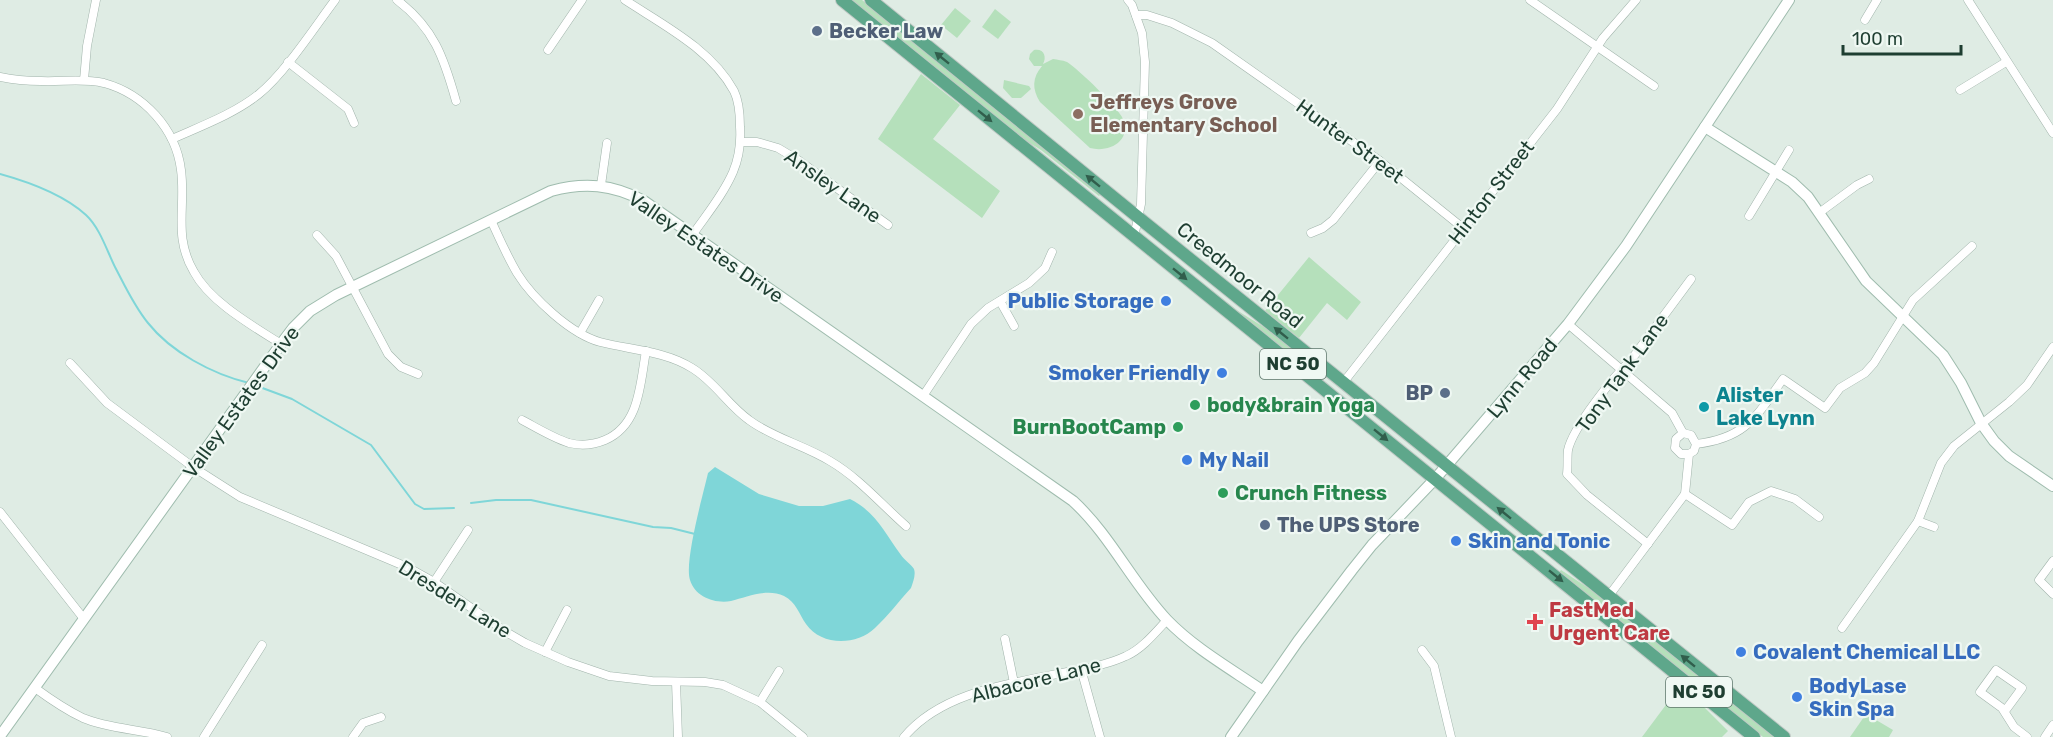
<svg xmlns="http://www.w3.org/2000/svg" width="2053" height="737" viewBox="0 0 2053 737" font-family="Rubik,sans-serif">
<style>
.green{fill:#b5e0bb}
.water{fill:#7fd6d8}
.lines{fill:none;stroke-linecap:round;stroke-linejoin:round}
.stream{stroke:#7fd6d8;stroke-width:2}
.street-casing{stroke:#a1b4ab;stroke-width:9}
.secondary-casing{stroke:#9fbcae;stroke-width:12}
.primary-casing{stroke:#c0c9c5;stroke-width:14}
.street{stroke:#fff;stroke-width:8}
.secondary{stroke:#fff;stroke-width:10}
.primary{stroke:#5ea78b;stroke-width:12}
.oneway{fill:#315e4c}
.service-dot{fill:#5c6f8a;stroke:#eff8f3;stroke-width:2}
.education-dot{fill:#8d6e63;stroke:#eff8f3;stroke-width:2}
.shop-dot{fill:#3f7fe0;stroke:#eff8f3;stroke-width:2}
.leisure-dot{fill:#2e9e5b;stroke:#eff8f3;stroke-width:2}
.culture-dot{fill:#0f9aa8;stroke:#eff8f3;stroke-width:2}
.health-dot{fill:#e0444e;stroke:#eff8f3;stroke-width:2}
.labels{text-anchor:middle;stroke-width:4.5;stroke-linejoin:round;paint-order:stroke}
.shield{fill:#eff8f3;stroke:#5d766b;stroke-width:1.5}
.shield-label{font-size:18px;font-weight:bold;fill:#1e3e31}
.service-label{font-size:20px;font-weight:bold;fill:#4e5e75;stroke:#eff8f3;text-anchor:start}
.education-label{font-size:20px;font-weight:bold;fill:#785e54;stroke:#eff8f3;text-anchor:start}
.street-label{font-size:20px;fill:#1e3e31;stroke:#eff8f3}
.shop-label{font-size:20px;font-weight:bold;fill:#366cbe;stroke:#eff8f3;text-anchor:start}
.culture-label{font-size:20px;font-weight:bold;fill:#0d838f;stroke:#eff8f3;text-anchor:start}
.leisure-label{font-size:20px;font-weight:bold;fill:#27864d;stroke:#eff8f3;text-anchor:start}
.health-label{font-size:20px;font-weight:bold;fill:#be3a42;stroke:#eff8f3;text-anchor:start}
</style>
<rect width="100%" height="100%" fill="#dfece4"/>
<g class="green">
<path d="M850,0H862L1101,194L1099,196L1041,150L1009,130Z"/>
<path d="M955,8L971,21L957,38L941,25Z"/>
<path d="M995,9L1011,22L998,39L982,27Z"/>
<path d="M1034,50C1044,48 1047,57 1043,64L1053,59C1058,60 1062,60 1067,62C1077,68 1119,108 1123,119C1132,141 1109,153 1090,148L1040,102C1032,89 1032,78 1042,66H1034L1029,59L1030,54Z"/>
<path d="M921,74L960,105L933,139L1000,191L982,218L878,139Z"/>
<path d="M1004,80L1029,86L1031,89L1021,98H1012L1003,88Z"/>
<path d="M1309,257L1361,302L1347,320L1327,303L1299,338L1265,311Z"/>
<path d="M1180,265L1238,311L1267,329L1324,374L1322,376L1274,343L1179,267Z"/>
<path d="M1561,570L1596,593L1775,737H1763L1559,573Z"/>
<path d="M1680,686L1699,702L1728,731L1722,737H1642Z"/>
<path d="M1866,714L1893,730L1889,737H1850Z"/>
</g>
<path class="water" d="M715,467L759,494L799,506H823L850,499C877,513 884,532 901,555C904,560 911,564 914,569C916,575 913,582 911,588C899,601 888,616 875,628C856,646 821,646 806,624C799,614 796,602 784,596C767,588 747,597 731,601C715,604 695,597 690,580C684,562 703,495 708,473Z"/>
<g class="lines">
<g class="stream">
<path d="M0,174C29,182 64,195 86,215C100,228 107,251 115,267C125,286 134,306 148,323C171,352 212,374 249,383"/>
<path d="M257,386L292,399L371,445L415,504L424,509L454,508"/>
<path d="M471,503L496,500H531L653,527L671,528L695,534"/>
</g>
<g class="street-casing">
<g id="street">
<path d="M397,0C434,28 444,58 456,101"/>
<path d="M625,0C663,25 711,49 734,91C739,101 740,116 740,127C741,142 739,158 733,172C723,195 707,214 693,234"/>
<path d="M1128,0L1132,5L1142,33L1145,62L1141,204L1134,237"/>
<path d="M1530,0L1654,86"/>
<path d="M1968,0L2053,133"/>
<path d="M1136,15H1147L1172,23L1212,43L1380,161L1463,228"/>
<path d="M1865,20L1877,0"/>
<path d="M548,50L582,0"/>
<path d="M288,62L348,109L354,123"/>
<path d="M0,77C14,80 27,81 41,81C62,82 83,78 104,83C144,94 176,129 181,170C186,207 173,237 194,272C210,302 253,326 281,344"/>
<path d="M84,80L87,46L96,0"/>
<path d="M1960,90L2006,62"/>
<path d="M172,139C201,126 234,114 259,94C285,73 314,28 335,0"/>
<path d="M741,142H757L778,148L798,160L888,225"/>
<path d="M601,185L607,143"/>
<path d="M1819,213L1857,185L1869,179"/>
<path d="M1749,216L1789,150"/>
<path d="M491,220C499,238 507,256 517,273C533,299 571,334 600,342C631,350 665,351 692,368C714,381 728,405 749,420C773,438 804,445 830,461C859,478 881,504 906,526"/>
<path d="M1311,233L1323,228L1333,220L1380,161"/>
<path d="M317,235L336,256L388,354L401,367L418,374"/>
<path d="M1000,301L1014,326"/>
<path d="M1568,324L1672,413L1683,433"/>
<path d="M580,333L599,300"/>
<path d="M70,363L107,403L193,467L240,497L407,567L434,582L506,632L525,643L568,662L609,676L652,681L705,682L723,685L760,702L803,737"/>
<path d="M1343,383L1557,109L1603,38L1636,0"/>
<path d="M923,396L971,324L988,308L1029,283L1045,268L1052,252"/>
<path d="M522,420C537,428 553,438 569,443C581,446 593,445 605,440C640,425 640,384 646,351"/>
<path d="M1696,444C1746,438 1756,417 1783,379L1825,408L1840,388L1865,373L1874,363L1913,300L1972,246"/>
<path d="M1685,494L1732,525L1749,502L1771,491L1795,499L1819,517"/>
<path d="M0,512L84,619"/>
<path d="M1918,521L1934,527"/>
<path d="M1648,544L1587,495L1567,474C1568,466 1567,458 1568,450C1573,427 1614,376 1631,360L1691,279"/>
<path d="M2053,561L2039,580L2053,594"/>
<path d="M434,582L468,530"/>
<path d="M1608,597L1685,494L1689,454L1694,451L1696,444L1691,435L1683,433L1676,439L1675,448L1681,454H1689"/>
<path d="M1842,628L1918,521L1941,463L1954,446L2009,402L2027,385L2053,347"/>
<path d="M1005,639L1014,683"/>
<path d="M1422,650L1434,666L1451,737"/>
<path d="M545,652L567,610"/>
<path d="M1081,669L1100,737"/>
<path d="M676,682L678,737"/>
<path d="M35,688C50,699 66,710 83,718C109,729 140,729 167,737"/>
<path d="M760,702L779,671"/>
<path d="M2005,711L2022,688L1996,670L1980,692L2002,708L2014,727L2027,737"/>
<path d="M204,737L262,645"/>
<path d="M353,737L363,723L381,717"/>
<path d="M904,737C943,690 1015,683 1072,671C1090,668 1109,664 1126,656C1142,649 1155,633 1167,620"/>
<path d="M2045,737L2053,725"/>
</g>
</g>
<g class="secondary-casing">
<g id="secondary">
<path d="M1705,127L1792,182L1808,197L1866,281L1943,355L1961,383L1981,423L1994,441L2009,456L2053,486"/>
<path d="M0,736L281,344L293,328L310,311L336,295L551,191C584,182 612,184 644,201L1073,501C1111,536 1132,583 1167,620C1194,648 1231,669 1263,691"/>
<path d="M1231,737L1298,641L1352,570L1372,545L1435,479L1568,324L1626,246L1789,0"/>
</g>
</g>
<g class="primary-casing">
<g id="primary">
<path d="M842,0L1754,737"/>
<path d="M871,0L1139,218L1784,737"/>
</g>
</g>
<use href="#street" class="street"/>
<use href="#secondary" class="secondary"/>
<use href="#primary" class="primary"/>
</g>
<defs><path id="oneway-solid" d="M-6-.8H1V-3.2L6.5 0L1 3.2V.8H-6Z" transform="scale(1.5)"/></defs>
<g class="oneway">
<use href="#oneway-solid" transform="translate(942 58) rotate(-141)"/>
<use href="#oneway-solid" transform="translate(985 116) rotate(39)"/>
<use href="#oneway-solid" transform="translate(1093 181) rotate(-141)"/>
<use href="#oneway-solid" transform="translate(1180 274) rotate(39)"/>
<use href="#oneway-solid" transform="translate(1281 333) rotate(-141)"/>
<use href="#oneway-solid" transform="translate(1381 435) rotate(39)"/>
<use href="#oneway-solid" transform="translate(1504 513) rotate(-141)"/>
<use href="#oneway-solid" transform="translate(1556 576) rotate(39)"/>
<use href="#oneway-solid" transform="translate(1688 661) rotate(-141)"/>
</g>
<g class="service-dot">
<circle cx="817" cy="31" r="6"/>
<circle cx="1445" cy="393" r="6"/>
<circle cx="1265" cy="525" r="6"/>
</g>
<circle class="education-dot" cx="1078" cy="114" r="6"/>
<g class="shop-dot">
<circle cx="1166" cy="301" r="6"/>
<circle cx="1222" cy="373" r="6"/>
<circle cx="1187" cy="460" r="6"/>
<circle cx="1456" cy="541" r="6"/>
<circle cx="1741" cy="652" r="6"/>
<circle cx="1797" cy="697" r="6"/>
</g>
<g class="leisure-dot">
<circle cx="1195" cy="405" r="6"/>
<circle cx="1178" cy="427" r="6"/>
<circle cx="1223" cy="493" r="6"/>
</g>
<circle class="culture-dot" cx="1704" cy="407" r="6"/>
<path class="health-dot" d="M1532 613h6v6h6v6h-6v6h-6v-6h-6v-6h6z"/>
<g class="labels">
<g class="shield">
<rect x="1260" y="349" width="66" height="30" rx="4.5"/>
<rect x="1666" y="677" width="66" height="30" rx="4.5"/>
</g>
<g class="shield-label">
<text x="1293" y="370">NC 50</text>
<text x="1699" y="698">NC 50</text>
</g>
<g class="service-label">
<text x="829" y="38">Becker Law</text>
<text x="1433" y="400" text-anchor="end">BP</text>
<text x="1277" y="532">The UPS Store</text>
</g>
<g class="education-label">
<text x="1090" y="109">Jeffreys Grove<tspan x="1090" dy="23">Elementary School</tspan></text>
</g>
<g class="street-label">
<text transform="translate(1350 141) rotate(36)" y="7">Hunter Street</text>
<text transform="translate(833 186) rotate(35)" y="7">Ansley Lane</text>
<text transform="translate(1491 192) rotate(-52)" y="7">Hinton Street</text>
<text transform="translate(706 247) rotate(34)" y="7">Valley Estates Drive</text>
<text transform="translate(1240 275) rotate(39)" y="7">Creedmoor Road</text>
<text transform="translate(1622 373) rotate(-54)" y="7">Tony Tank Lane</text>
<text transform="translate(1522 378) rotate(-50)" y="7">Lynn Road</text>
<text transform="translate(241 402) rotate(-54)" y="7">Valley Estates Drive</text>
<text transform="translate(455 599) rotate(32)" y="7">Dresden Lane</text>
<text transform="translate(1036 680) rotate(-14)" y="7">Albacore Lane</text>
</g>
<g class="shop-label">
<text x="1154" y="308" text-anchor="end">Public Storage</text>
<text x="1210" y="380" text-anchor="end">Smoker Friendly</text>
<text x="1199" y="467">My Nail</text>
<text x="1468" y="548">Skin and Tonic</text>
<text x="1753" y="659">Covalent Chemical LLC</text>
<text x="1809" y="693">BodyLase<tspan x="1809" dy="23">Skin Spa</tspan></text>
</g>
<g class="culture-label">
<text x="1716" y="402">Alister<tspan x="1716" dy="23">Lake Lynn</tspan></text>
</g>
<g class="leisure-label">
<text x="1207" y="412">body&amp;brain Yoga</text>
<text x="1166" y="434" text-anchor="end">BurnBootCamp</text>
<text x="1235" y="500">Crunch Fitness</text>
</g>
<g class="health-label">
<text x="1549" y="617">FastMed<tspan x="1549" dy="23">Urgent Care</tspan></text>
</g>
</g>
<path d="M1843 45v9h118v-9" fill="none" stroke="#1e3e31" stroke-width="3"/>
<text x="1852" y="45" font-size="18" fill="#1e3e31" stroke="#eff8f3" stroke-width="4.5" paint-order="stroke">100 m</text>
</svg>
